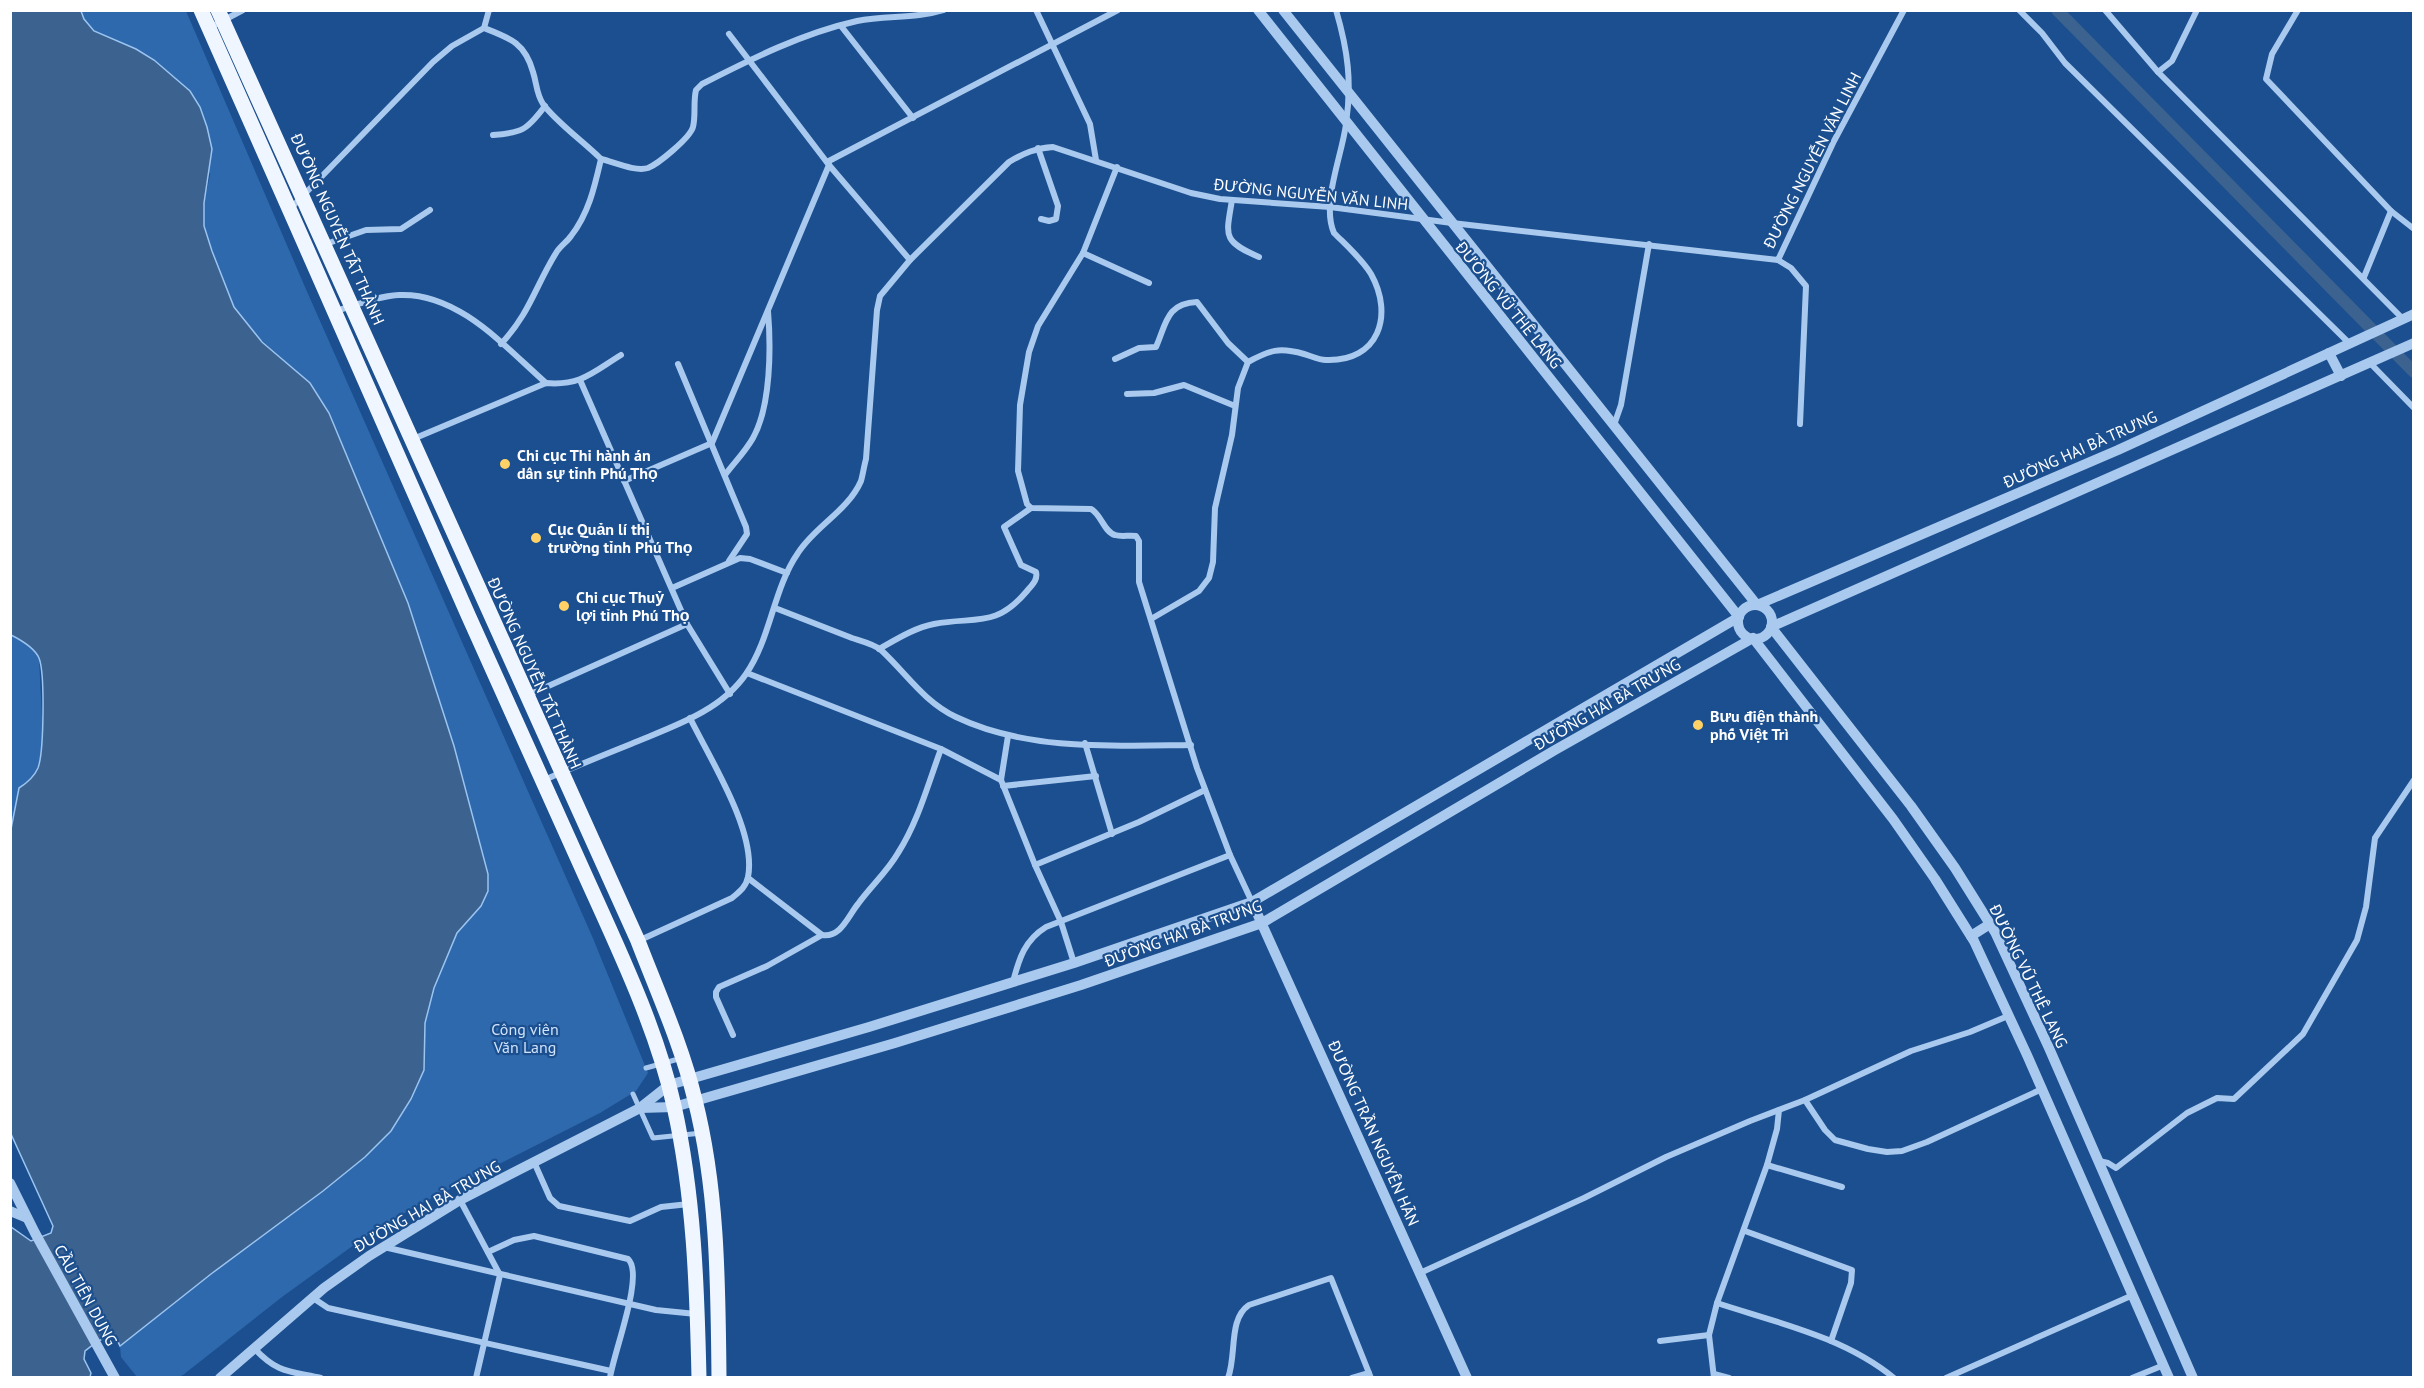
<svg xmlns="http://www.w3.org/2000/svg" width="2424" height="1388" viewBox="0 0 2424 1388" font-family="'PT Sans',sans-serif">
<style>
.green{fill:#2e69ad}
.water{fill:#3c6290;stroke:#9cc4f0;stroke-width:1.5}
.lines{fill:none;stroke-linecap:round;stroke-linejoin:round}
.canal{stroke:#3c6290;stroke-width:12}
.pedestrian{stroke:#a9c9ee;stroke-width:5}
.minor{stroke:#a9c9ee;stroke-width:6}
.tertiary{stroke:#a9c9ee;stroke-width:10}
.primary{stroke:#f0f6ff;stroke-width:15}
.poi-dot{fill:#ffd166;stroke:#1b4f8f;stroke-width:2}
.labels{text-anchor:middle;stroke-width:4.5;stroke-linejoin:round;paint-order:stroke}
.street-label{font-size:16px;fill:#fff;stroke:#1b4f8f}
.poi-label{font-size:16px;font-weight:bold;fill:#fff;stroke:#1b4f8f;text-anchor:start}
.park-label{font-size:16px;fill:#cfe3fa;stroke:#1b4f8f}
</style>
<rect width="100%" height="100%" fill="#1b4f8f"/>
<g class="green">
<path d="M81,11H186L305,287L592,936L648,1073L636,1091L600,1113L418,1205L365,1237L282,1297L183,1375L178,1377H137L121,1357L120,1346L211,1274L323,1191L365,1157L391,1131L424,1070L425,1023L434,988L444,961L457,933L481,906L488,891L408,603L329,413L310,383L260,339L234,307L212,251L204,226V203L210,175L190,91L154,60L94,31L84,19Z"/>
<path d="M11,635L30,646L39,658L43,738L38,769L29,782L11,829Z"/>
</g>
<path class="water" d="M11,11H81L84,19L94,31L136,49L154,60L190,91L200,107L207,127L212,149L204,203V226L212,251L234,307L262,342L310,383L329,413L408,603L454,746L488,874V891L481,906L457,933L434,988L425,1023L424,1070L411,1099L391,1131L365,1157L323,1191L211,1274L120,1346C113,1327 95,1343 85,1351L84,1359L91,1373L90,1377H11V1227L31,1241L51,1233L53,1226L11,1134V829L19,788C27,783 34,777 38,768C44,752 45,673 39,658C34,647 21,640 11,635Z"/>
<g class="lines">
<path class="canal" d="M2057,10L2414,372"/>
<g class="pedestrian">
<path d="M646,1068L682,1058"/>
<path d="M633,1094L653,1138L702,1133"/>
</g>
<g class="minor">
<path d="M1036,10L1090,124L1096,160"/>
<path d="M2019,10L2042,33L2065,63L2350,344"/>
<path d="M2105,10L2158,72L2403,319"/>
<path d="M2298,10L2272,54L2266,79L2391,211L2414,229"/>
<path d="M841,26L913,118"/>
<path d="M209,28L243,10"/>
<path d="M484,28C510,38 525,43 533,72C537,84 536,93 543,104C555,121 585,143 601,159C595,185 589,213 571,236C567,242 560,246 556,253C535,287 530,313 501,344"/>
<path d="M729,34L829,165L910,260"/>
<path d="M2158,72L2172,61L2197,10"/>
<path d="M493,135C522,133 527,130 545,106"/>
<path d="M1038,148L1058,206L1056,219L1049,221L1041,219"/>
<path d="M601,159C614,162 635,172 648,168C658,164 690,138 693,127C696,115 693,102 696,90L702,84C751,59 803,33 857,21C886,15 915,19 944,10"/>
<path d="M827,162L1118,10"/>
<path d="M1117,167L1083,253L1038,326L1029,352L1020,405L1018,471L1027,504L1031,508L1091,509C1101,514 1104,532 1115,535C1121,537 1129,535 1136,536L1139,541V582L1197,768L1230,855L1252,902"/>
<path d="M1232,200C1226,236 1222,241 1259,257"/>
<path d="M290,209L433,62L452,46L484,28L489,10"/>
<path d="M326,244L366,230L401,229L430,210"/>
<path d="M1083,253L1149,283"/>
<path d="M1778,260L1791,268L1806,286L1800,424"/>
<path d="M2364,277L2391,211"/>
<path d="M336,311C356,305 378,296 399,295C458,292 505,347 546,383"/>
<path d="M1115,359L1139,348L1156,347C1166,325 1166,303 1197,302L1228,343L1248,362"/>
<path d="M2370,363L2414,408"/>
<path d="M678,364L746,527L747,534L729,561"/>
<path d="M580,380L687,624L730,694"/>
<path d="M1127,394L1154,393L1184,385L1235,406"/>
<path d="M1614,425L1621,405L1649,244"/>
<path d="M413,439L546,383C581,386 593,372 621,355"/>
<path d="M725,475C734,463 745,452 753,438C771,406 771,347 768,311"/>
<path d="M624,481L712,443L829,165"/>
<path d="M672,588L740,558L750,559L787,573"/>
<path d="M775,608C801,618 826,628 852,638C861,641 874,644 881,650C907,674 923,701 956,717C1027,751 1114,746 1191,745"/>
<path d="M1151,619L1199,591L1209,578L1213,562L1215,508L1232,435L1238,388L1248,362C1270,350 1279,347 1304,354C1311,356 1319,360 1326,360C1379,362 1394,315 1371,274C1362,259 1346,245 1334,233C1321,203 1342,156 1346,124C1352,82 1348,51 1336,10"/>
<path d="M879,649C897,639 914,628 934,624C975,616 995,629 1027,591C1032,585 1038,580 1036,572L1021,565L1004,527L1031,508"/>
<path d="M747,673L941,749L1001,780"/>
<path d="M526,696L687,624"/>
<path d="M1008,736L1001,780L1035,865L1061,922L1074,963"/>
<path d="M1085,743L1112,834"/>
<path d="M542,781C571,768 601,756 631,744C671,727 720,712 746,674C771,638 773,589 798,553C815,526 848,511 861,481C863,474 864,466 866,459L877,310L880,296L910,260L1009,162C1024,153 1036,148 1053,147L1191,193L1220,199L1330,207L1452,223L1778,260L1834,141L1904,10"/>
<path d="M1003,786L1096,776"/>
<path d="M1035,865L1139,822L1205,790"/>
<path d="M748,878L822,935C841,938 848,916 858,904C871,886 887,872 898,853C918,822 928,784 941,749"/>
<path d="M638,941L732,898C739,892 746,887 748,877C757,832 710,759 690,718"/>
<path d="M1013,982C1019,958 1025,940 1046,927L1230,855"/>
<path d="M733,1035L716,997V992L719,987L767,966L822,935"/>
<path d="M1805,1100L1825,1130L1835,1140L1868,1149L1887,1152L1902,1151L1927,1142L2042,1089"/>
<path d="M2099,1161L2108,1163L2116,1168L2187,1113L2217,1098L2234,1099L2303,1034L2357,940L2366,907L2375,838L2414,780"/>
<path d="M534,1162L550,1198L559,1206L630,1221L661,1207L689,1204"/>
<path d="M1767,1165L1842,1187"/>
<path d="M460,1200L500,1275L476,1378"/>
<path d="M1745,1231L1852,1270L1851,1283L1831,1341"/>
<path d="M384,1247L656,1310L696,1314"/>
<path d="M488,1252L514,1240L534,1236L628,1259C645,1274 613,1354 610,1378"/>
<path d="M1420,1273L1584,1198L1666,1157L1750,1121L1805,1100L1911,1051L1970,1032L2008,1016"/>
<path d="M313,1298L328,1308L337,1310L611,1371"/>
<path d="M1717,1303C1778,1323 1844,1337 1894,1378"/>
<path d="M1660,1341L1709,1335"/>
<path d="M254,1348C277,1373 289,1371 321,1378"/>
<path d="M1714,1374L1729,1378"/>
<path d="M1228,1378C1237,1354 1228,1319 1249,1305L1331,1278L1371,1378"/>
<path d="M1352,1378L1369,1373"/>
<path d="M1714,1378L1709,1335L1717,1303L1767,1165L1777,1129L1779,1110"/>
<path d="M1946,1378L2133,1295"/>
<path d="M2132,1378L2164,1365"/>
</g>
<g class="tertiary">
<path d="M1283,10L1757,605L2118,450L2414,314"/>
<path d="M2329,353L2341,376"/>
<circle cx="1755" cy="622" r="17"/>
<path d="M1252,902L1467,1378"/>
<path d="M1971,936L1990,924"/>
<path d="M640,1108L674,1107L895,1043L1081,985L1262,923L1555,750L1753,638L1893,819L1935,879L1974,941L2027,1055L2169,1378"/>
<path d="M10,1183L35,1233L115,1378"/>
<path d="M10,1211L27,1218"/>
<path d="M220,1378L324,1288L369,1256L460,1200L640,1108L669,1085L869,1027L1074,963L1252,902L1739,617L1258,10"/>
<path d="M2193,1378L2049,1048L1995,932L1955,868L1911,806L1771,627L2414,343"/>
</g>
<g class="primary">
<path d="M201,10C291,212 380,415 469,617C506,700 543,783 581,866C615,942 656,1025 674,1106C694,1195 697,1287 699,1378"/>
<path d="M218,10L638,941C658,993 682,1046 695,1100C718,1190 718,1286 719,1378"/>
</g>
</g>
<g class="poi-dot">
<circle cx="505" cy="464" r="6"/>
<circle cx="536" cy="538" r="6"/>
<circle cx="564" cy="606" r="6"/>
<circle cx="1698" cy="725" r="6"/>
</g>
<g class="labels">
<g class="street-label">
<text transform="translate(1812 160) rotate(-63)" y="6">ĐƯỜNG NGUYỄN VĂN LINH</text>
<text transform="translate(1311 194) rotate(6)" y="6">ĐƯỜNG NGUYỄN VĂN LINH</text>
<text transform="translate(338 229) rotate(66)" y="6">ĐƯỜNG NGUYỄN TẤT THÀNH</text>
<text transform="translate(1509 305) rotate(51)" y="6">ĐƯỜNG VŨ THÊ LANG</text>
<text transform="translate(2080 449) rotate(-24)" y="6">ĐƯỜNG HAI BÀ TRƯNG</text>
<text transform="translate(535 673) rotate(66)" y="6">ĐƯỜNG NGUYỄN TẤT THÀNH</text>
<text transform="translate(1607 704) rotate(-30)" y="6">ĐƯỜNG HAI BÀ TRƯNG</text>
<text transform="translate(1183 933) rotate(-20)" y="6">ĐƯỜNG HAI BÀ TRƯNG</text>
<text transform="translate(2029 976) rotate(64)" y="6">ĐƯỜNG VŨ THÊ LANG</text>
<text transform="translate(1374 1133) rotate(66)" y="6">ĐƯỜNG TRẦN NGUYÊN HÃN</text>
<text transform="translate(427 1206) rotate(-30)" y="6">ĐƯỜNG HAI BÀ TRƯNG</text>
<text transform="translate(86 1295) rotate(61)" y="6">CẦU TIÊN DUNG</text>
</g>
<g class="poi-label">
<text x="517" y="461">Chi cục Thi hành án<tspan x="517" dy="18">dân sự tỉnh Phú Thọ</tspan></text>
<text x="548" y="535">Cục Quản lí thị<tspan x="548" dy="18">trường tỉnh Phú Thọ</tspan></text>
<text x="576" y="603">Chi cục Thuỷ<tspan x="576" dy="18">lợi tỉnh Phú Thọ</tspan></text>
<text x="1710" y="722">Bưu điện thành<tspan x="1710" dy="18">phố Việt Trì</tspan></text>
</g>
<g class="park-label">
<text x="525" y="1035">Công viên<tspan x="525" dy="18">Văn Lang</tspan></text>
</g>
</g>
<rect width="2424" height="1388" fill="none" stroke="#ffffff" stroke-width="24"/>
</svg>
